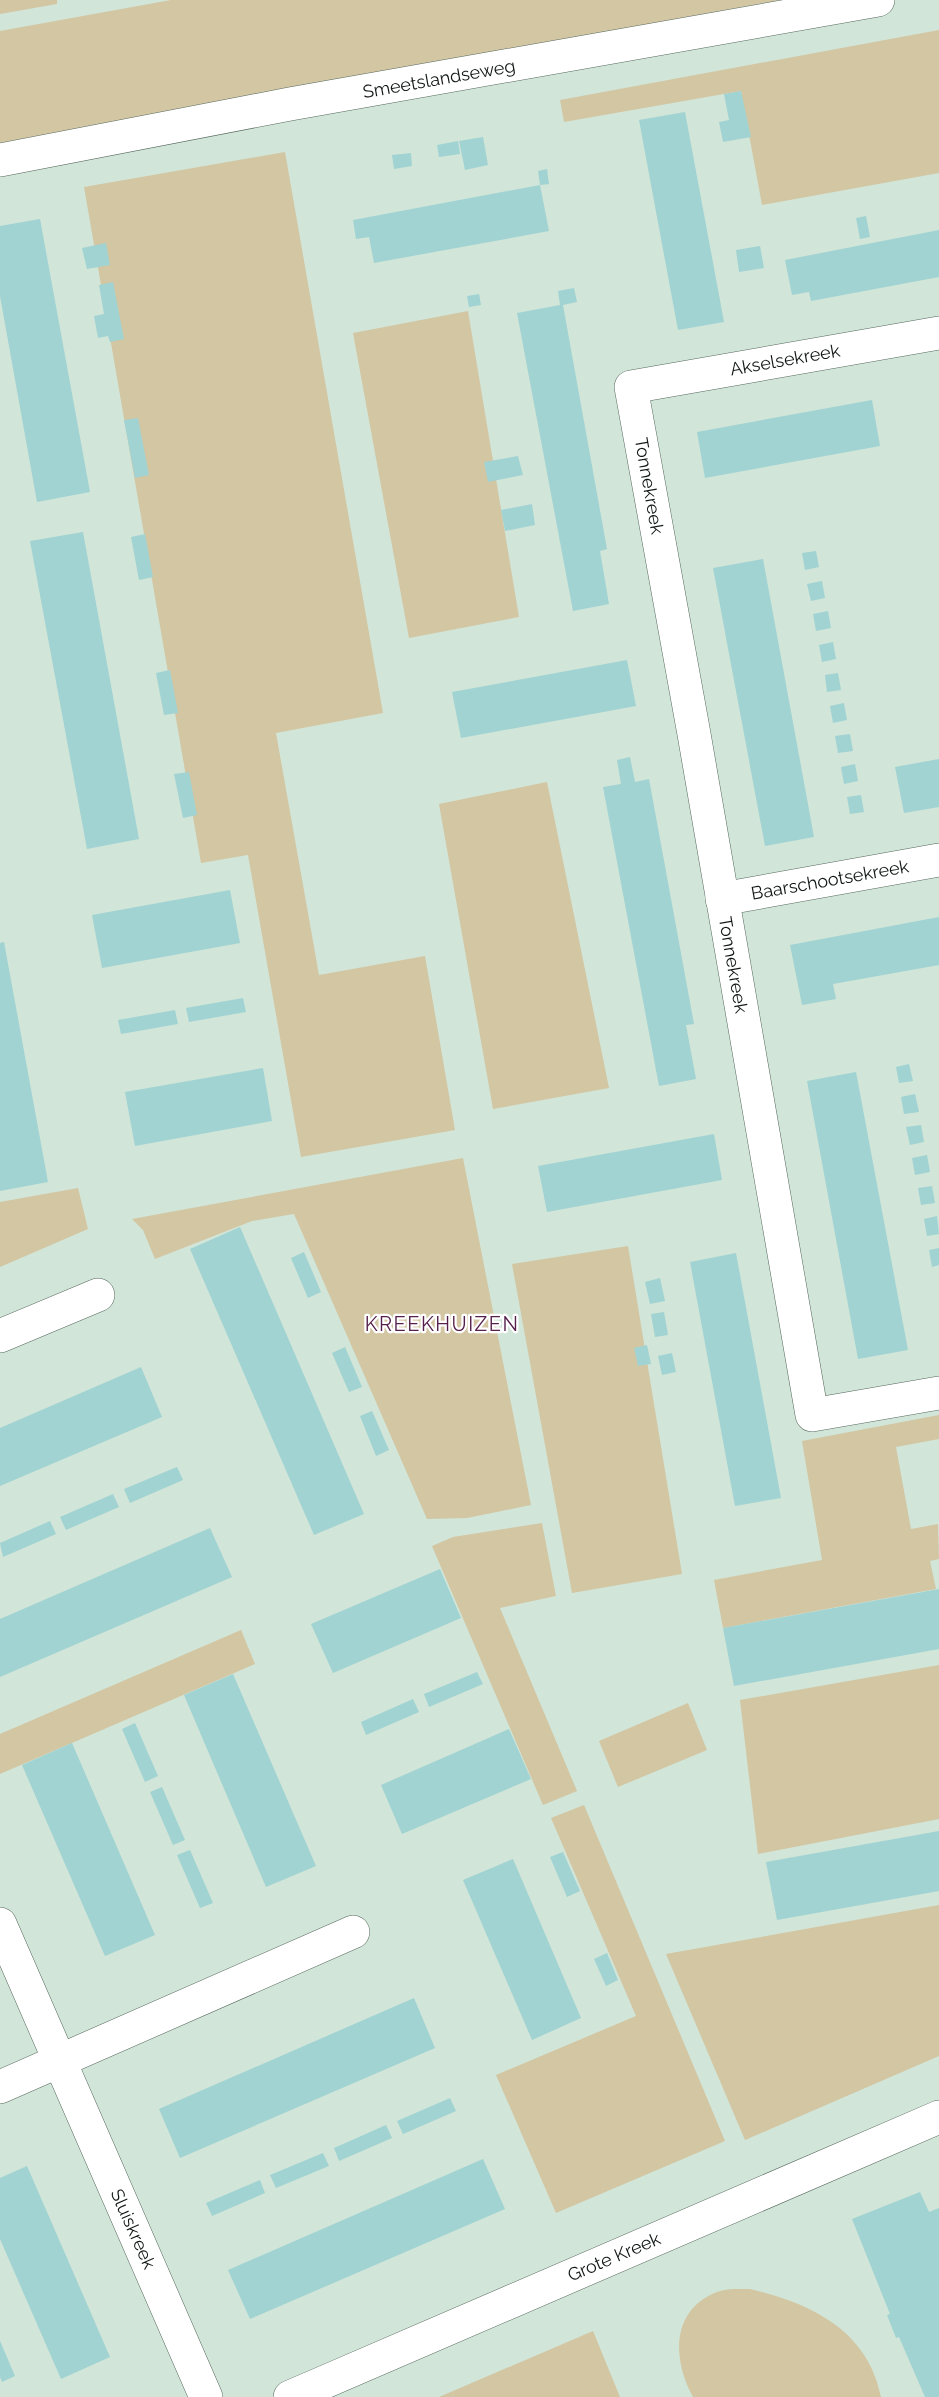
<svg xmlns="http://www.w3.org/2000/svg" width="939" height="2397" viewBox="0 0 939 2397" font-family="Raleway,sans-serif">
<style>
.green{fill:#d3c6a2}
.building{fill:#a1d3d2}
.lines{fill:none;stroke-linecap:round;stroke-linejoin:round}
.street-casing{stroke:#56685d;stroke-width:34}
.secondary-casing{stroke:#56685d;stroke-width:34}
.street{stroke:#fff;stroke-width:33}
.secondary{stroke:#fff;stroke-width:33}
.labels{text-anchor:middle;stroke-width:4.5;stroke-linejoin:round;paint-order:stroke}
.street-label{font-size:18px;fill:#111814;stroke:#fff}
.neighbourhood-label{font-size:20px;letter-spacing:1.5px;fill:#55204c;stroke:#fff}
</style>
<rect width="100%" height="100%" fill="#d1e5d9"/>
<g class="green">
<path d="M0,0H57V4L0,14Z"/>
<path d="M171,0H781L0,143V31Z"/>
<path d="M939,30V173L762,205L741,91L564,122L560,100Z"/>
<path d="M285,152L383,713L276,733L319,975L425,956L455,1130L301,1157L248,855L201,863L84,187Z"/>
<path d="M468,311L519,617L409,638L353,333Z"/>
<path d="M547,782L609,1088L493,1109L439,804Z"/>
<path d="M463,1158L531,1505L467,1518L427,1519L294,1214L252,1221L155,1259L143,1230L132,1219Z"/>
<path d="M78,1188L88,1229L0,1267V1202Z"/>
<path d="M628,1246L682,1574L572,1593L512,1264Z"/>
<path d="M939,1415V1439L896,1447L911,1529L938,1524L939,1559L930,1561L936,1589L723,1628L714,1580L822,1560L802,1441Z"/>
<path d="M542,1523L556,1596L500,1608L577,1791L543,1805L432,1546L453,1537Z"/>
<path d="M241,1630L255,1664L0,1774V1734Z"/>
<path d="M939,1665V1819L758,1854L740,1700Z"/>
<path d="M688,1703L707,1750L618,1787L599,1741Z"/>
<path d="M584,1805L725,2141L556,2213L496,2075L636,2016L551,1818Z"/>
<path d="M939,1905V2056L745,2140L666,1954Z"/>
<path d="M750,2289C810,2303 868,2330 881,2397H693C672,2359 671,2310 717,2292C727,2288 740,2289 750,2289Z"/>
<path d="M593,2331L620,2397H439Z"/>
</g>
<g class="building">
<path d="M741,91L751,137L723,142L719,122L729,120L724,94Z"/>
<path d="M685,112L724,322L678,330L639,120Z"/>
<path d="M483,137L488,165L465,170L459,141Z"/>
<path d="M458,141L460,154L439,157L437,145Z"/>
<path d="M411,153L412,166L394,169L392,155Z"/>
<path d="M547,169L549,184L540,185L549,231L374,263L369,237L356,239L353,220L540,185L538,171Z"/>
<path d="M866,216L870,237L860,239L856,218Z"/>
<path d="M40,219L90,492L37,502L0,296V226Z"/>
<path d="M939,230V277L811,301L809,292L792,295L785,260Z"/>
<path d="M106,243L110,265L87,269L82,248Z"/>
<path d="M760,246L764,268L739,272L736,250Z"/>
<path d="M113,282L124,339L110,342L108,336L98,338L94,316L104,314L99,285Z"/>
<path d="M574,288L577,302L563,305L607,549L600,551L609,604L573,611L517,313L560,305L558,291Z"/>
<path d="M479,294L481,305L469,307L467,296Z"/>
<path d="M872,400L880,446L705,478L697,432Z"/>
<path d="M138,418L149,475L135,478L124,420Z"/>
<path d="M518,456L523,475L488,482L484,462Z"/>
<path d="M532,504L535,525L505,531L501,510Z"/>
<path d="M83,532L139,839L87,849L30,541Z"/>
<path d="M145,534L153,577L139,580L131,537Z"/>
<path d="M816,551L819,567L805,570L802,553Z"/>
<path d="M763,559L814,837L765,846L713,568Z"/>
<path d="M822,581L825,598L811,601L807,584Z"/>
<path d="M828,611L831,628L816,631L813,614Z"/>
<path d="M833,642L836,659L822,662L819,645Z"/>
<path d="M627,660L636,706L461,738L452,692Z"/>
<path d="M170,670L178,713L164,715L156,673Z"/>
<path d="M838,673L841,690L827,692L825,675Z"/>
<path d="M844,703L847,720L833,723L830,706Z"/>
<path d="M850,734L853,751L838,753L835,736Z"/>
<path d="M630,757L635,782L649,779L694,1024L686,1025L696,1079L659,1086L603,787L621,784L617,760Z"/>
<path d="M939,759V807L904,813L895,767Z"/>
<path d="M855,764L858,781L844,784L841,767Z"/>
<path d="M189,772L197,815L183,818L174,774Z"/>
<path d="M861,795L864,812L850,814L847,797Z"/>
<path d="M230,890L240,943L102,968L92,915Z"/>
<path d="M939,917V965L833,984L836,999L802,1005L790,945Z"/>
<path d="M4,942L48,1182L0,1191V943Z"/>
<path d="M243,998L246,1012L189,1022L186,1008Z"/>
<path d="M175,1010L178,1024L121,1034L118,1020Z"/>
<path d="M909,1064L913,1081L899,1083L896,1067Z"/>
<path d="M263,1068L272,1121L135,1146L125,1092Z"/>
<path d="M856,1072L908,1350L858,1359L807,1081Z"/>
<path d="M915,1094L919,1112L904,1114L901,1097Z"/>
<path d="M921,1125L924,1142L910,1145L906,1127Z"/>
<path d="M714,1134L722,1180L547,1212L538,1166Z"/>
<path d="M927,1155L930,1172L915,1175L912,1158Z"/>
<path d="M932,1186L935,1203L921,1205L918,1188Z"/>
<path d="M937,1216L939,1234L927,1236L924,1219Z"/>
<path d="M240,1227L364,1514L314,1535L190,1249Z"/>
<path d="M939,1248V1265L932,1267L929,1250Z"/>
<path d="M304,1252L321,1292L308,1298L291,1258Z"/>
<path d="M736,1253L781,1498L735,1506L690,1262Z"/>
<path d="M660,1278L665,1301L650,1304L645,1282Z"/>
<path d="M664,1312L668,1335L655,1337L651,1314Z"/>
<path d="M647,1345L651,1364L638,1366L634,1348Z"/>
<path d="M345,1347L362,1387L349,1392L332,1353Z"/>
<path d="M672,1353L676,1372L662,1375L658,1356Z"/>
<path d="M141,1367L162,1417L0,1486V1428Z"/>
<path d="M372,1411L389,1450L376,1456L360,1416Z"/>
<path d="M177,1467L183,1480L130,1503L124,1489Z"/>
<path d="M113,1494L119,1507L66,1530L60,1517Z"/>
<path d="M50,1521L56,1534L3,1557L0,1543Z"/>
<path d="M210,1528L232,1577L0,1677V1619Z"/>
<path d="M440,1569L461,1618L333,1673L311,1624Z"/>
<path d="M939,1589V1649L734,1686L723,1628Z"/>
<path d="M477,1672L483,1684L429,1707L424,1694Z"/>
<path d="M233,1674L316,1866L266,1887L184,1695Z"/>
<path d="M413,1699L419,1712L366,1735L361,1722Z"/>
<path d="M135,1723L158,1776L145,1782L122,1729Z"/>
<path d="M509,1729L531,1779L402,1834L381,1785Z"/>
<path d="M72,1743L155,1935L105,1956L22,1765Z"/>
<path d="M162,1787L185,1840L173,1845L150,1792Z"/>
<path d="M939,1831V1891L777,1920L766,1862Z"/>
<path d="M190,1850L213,1903L200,1908L177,1855Z"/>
<path d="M563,1852L580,1891L567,1897L550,1857Z"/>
<path d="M513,1859L581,2018L532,2040L463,1880Z"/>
<path d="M607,1953L618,1980L606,1986L594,1959Z"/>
<path d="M414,1998L435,2048L180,2158L159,2109Z"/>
<path d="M450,2098L456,2111L403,2134L397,2121Z"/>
<path d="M386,2125L392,2138L339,2161L334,2148Z"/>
<path d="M323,2153L329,2166L276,2188L270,2175Z"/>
<path d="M483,2159L505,2209L250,2319L228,2270Z"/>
<path d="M27,2166L110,2357L61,2379L0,2239V2178Z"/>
<path d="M260,2180L265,2193L212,2216L206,2203Z"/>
<path d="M920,2192L929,2212L939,2208V2397H925L899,2337L896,2338L887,2315L890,2314L852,2219Z"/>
<path d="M0,2341L15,2376L2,2382L0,2377Z"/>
</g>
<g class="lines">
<g class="street-casing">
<g id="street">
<path d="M0,160L290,104L878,0"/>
<path d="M939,333L631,387L694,734L812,1415L939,1393"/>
<path d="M722,899L939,860"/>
<path d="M0,1336L98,1295"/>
<path d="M0,1924L206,2397"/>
<path d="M0,2087L353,1932"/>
</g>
</g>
<g class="secondary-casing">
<path id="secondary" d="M290,2397L939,2117"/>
</g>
<use href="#street" class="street"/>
<use href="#secondary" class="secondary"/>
</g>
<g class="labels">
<g class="street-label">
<text transform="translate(439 79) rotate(-10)" y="6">Smeetslandseweg</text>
<text transform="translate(785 360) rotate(-10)" y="6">Akselsekreek</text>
<text transform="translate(649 486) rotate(80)" y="6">Tonnekreek</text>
<text transform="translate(830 880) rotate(-10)" y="6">Baarschootsekreek</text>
<text transform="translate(733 965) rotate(80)" y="6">Tonnekreek</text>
<text transform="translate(133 2229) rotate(66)" y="6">Sluiskreek</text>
<text transform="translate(614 2257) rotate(-23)" y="6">Grote Kreek</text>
</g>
<g class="neighbourhood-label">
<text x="442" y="1331">KREEKHUIZEN</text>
</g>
</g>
</svg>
